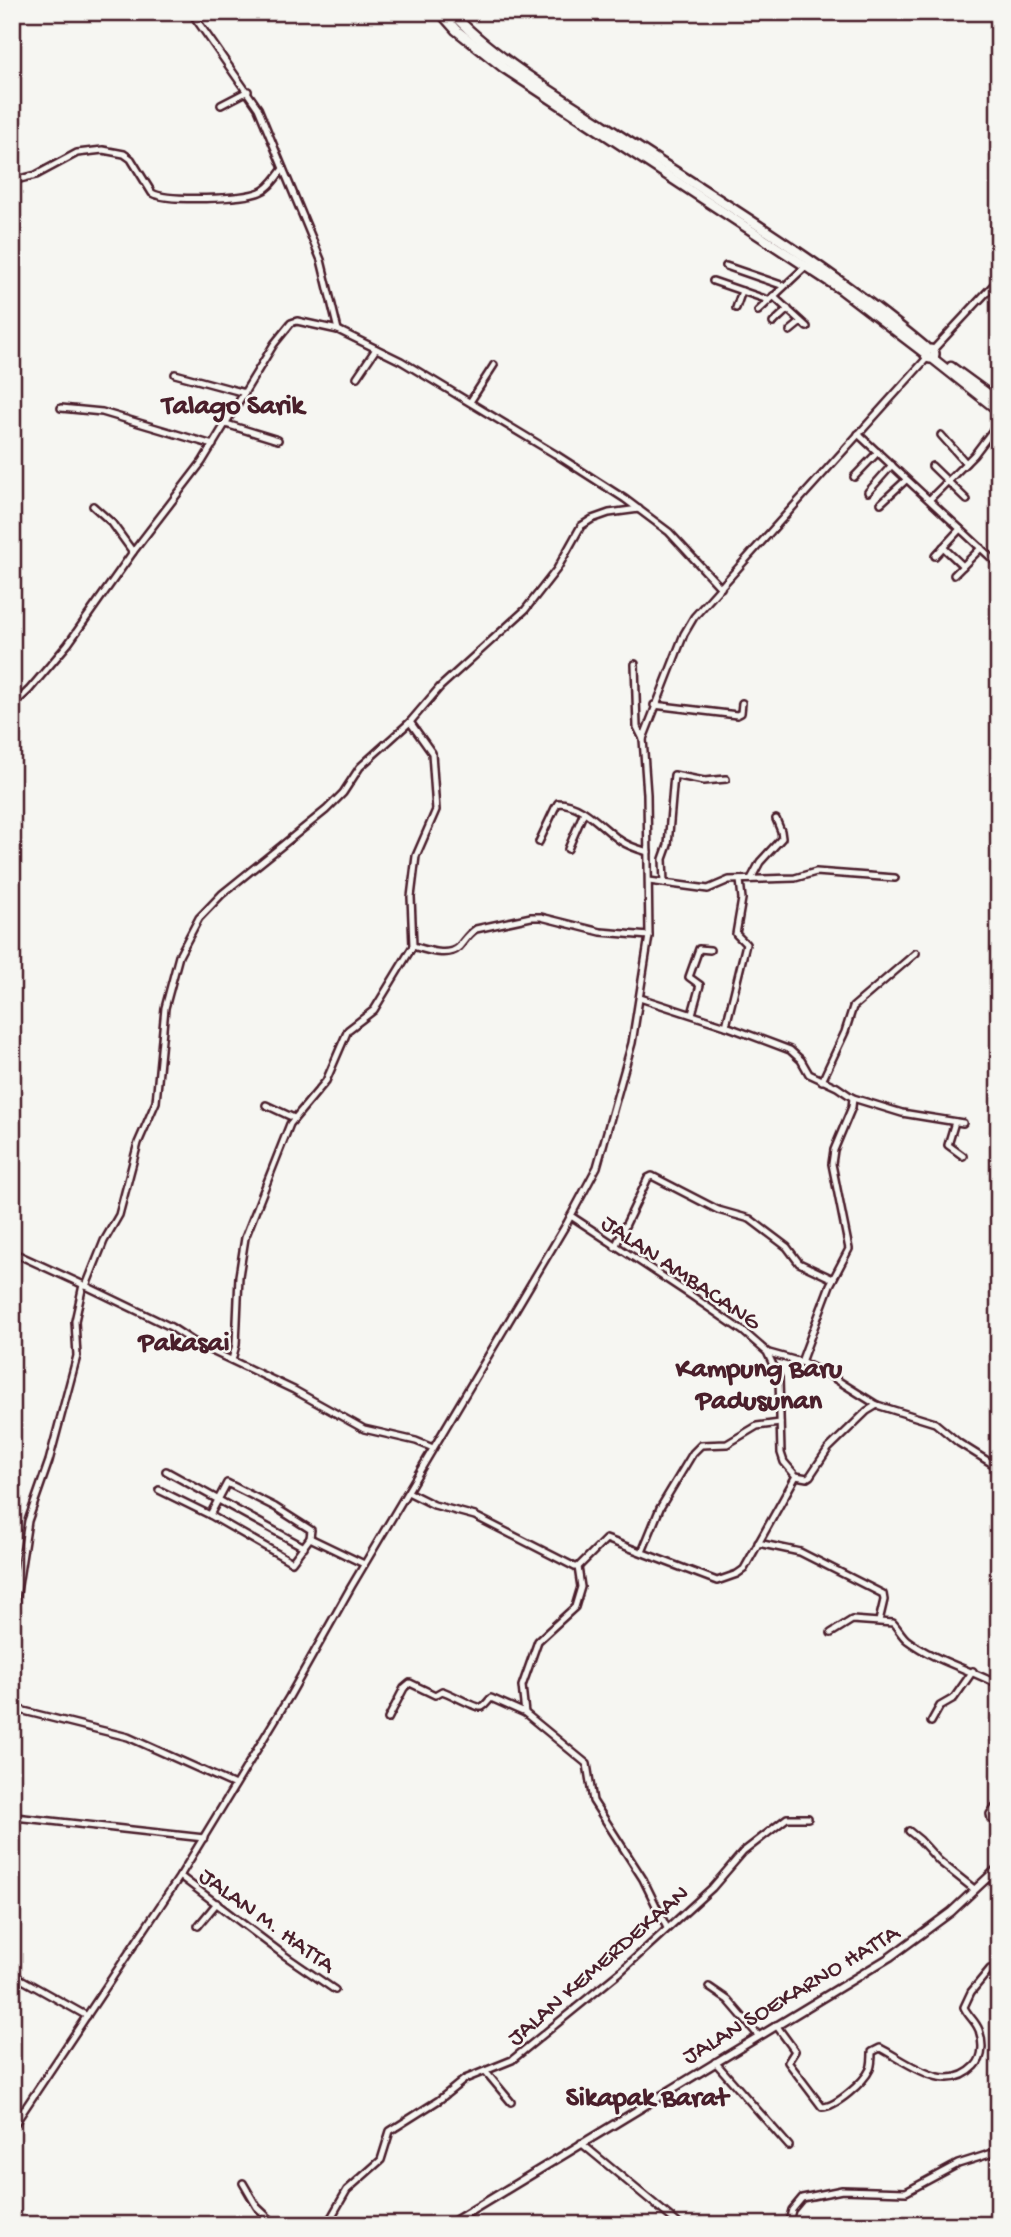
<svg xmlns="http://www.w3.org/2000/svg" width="1011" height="2237" viewBox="0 0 1011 2237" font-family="'Gochi Hand',sans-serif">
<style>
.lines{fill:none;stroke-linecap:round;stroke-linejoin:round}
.minor-casing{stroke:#4a1f2b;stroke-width:10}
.tertiary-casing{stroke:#4a1f2b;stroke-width:11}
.trunk-casing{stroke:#4a1f2b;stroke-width:13}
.minor{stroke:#f6f6f2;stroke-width:5}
.tertiary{stroke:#f6f6f2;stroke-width:6}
.trunk{stroke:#f6f6f2;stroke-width:8}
.labels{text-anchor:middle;stroke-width:5;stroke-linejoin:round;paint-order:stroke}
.street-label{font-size:24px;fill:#4a1f2b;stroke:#f6f6f2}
.quarter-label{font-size:28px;font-weight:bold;fill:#4a1f2b;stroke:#f6f6f2}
</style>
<rect width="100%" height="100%" fill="#f6f6f2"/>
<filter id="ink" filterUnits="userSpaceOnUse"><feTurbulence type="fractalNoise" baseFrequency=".0143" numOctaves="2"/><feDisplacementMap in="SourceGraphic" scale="14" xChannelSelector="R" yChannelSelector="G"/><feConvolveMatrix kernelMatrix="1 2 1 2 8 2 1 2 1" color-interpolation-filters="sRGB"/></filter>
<g filter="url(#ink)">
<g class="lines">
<g class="minor-casing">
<g id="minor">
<path d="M191,12L258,108L321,260L338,330"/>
<path d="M221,105L248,91"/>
<path d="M12,181L36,175L77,153L103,150L124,154L131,159L152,193C167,202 243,199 260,192C270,188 276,177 283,169"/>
<path d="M726,266L784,286"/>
<path d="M713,281L768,300"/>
<path d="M773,296L807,327"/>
<path d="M736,308L742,291"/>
<path d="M758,311L805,267"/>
<path d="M773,323L788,309"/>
<path d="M790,331L801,322"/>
<path d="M932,351L999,279"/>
<path d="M175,374L245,393"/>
<path d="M357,377L376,349"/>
<path d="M470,402L494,365"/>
<path d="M61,408L102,412L213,445"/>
<path d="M226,424L278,440"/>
<path d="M858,434L999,565"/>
<path d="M941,435L966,463"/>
<path d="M932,466L967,500"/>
<path d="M854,477L878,452"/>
<path d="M868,492L892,465"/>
<path d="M930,499L974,455L999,422"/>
<path d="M881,503L906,480"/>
<path d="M93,506L112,523L133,552"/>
<path d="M943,547L963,566"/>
<path d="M935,556L960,529"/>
<path d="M954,575L981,548"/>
<path d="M635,664L637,727L643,739"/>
<path d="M654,705L737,715L741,713L742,703"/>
<path d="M12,706L29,690L68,644L133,552L202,462L274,344L291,323L297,321L338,330L401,361L555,454L625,499L669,532L721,588"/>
<path d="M539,842L555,808L558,803C583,803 602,828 621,841C630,847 638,849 648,852"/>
<path d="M568,849L584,812"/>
<path d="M751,879L760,862L782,838L781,831L776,819"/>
<path d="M649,881L708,889L729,880L795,878L816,872L895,878"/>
<path d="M664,883L663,859L668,845L674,775L704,781L726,779"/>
<path d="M413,946C426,950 448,958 459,947C465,940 468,934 476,929L531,917H541L601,932L649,936"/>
<path d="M640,998L726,1026L790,1050L801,1060L809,1074L837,1087L853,1098L852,1107L834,1150L832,1164L849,1249L830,1285L801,1362L769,1353"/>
<path d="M692,1014L700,985L689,977L699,949L710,950"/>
<path d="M726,1026L746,944L736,934L742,899L740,880"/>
<path d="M822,1081L845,1032L853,1007L916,953"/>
<path d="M853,1098L902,1113L963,1123"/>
<path d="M266,1105L294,1118"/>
<path d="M955,1122L948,1145L963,1156"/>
<path d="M571,1216L692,1296L744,1332L767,1352L779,1378L781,1453L784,1462L796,1476L807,1478L810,1476L828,1449L867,1411L877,1405L935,1423L959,1443L999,1468"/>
<path d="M615,1247L648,1178L652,1176L718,1210L750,1219L787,1247L799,1263L833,1279"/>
<path d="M12,1252L86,1286"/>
<path d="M232,1360L236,1345L239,1276L245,1238L290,1124L326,1081L348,1030L374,1010L413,946L411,897L416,856L436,810L432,753L410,722"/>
<path d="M801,1362L829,1375L877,1405"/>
<path d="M433,1448L416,1441L364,1429L294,1390L197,1344L171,1327L86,1286L104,1241L119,1215L138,1143L156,1102L165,1008L179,956L199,918L222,894L326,810L343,793L360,767L410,722L440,687L525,610L557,569L581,526L592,519L609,513L639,509"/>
<path d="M166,1471L304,1547"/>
<path d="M227,1483L275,1507L311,1530L310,1538L292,1562L210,1515Z"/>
<path d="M159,1490L210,1515"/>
<path d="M408,1492L434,1505L475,1516L575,1567H578L606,1539L717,1581L737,1574L744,1569L796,1476"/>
<path d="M310,1538L364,1564"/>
<path d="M758,1543L800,1552L883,1594L884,1600L879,1621"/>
<path d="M642,1552L660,1508L693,1453L701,1445L727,1444L757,1426L780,1423"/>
<path d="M578,1567L581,1587L575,1607L538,1641L522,1686L525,1713L587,1764L593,1801L643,1879L667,1928"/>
<path d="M12,1624L28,1521L49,1461L77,1356L75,1321L83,1285"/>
<path d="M831,1633L852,1620L893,1623C898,1628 901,1635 907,1640C935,1661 969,1669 999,1685"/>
<path d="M12,1708L128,1737L235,1785"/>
<path d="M388,1719L404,1688L410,1683L435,1695L442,1691C450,1693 477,1709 482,1707C486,1705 488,1701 491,1698L525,1713"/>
<path d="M931,1722L940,1706L954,1698L973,1671"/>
<path d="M999,1802L990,1814L991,1819L999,1827"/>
<path d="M15,1817L204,1838"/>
<path d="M909,1831L920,1840L939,1861L974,1889"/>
<path d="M180,1876L284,1955L335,1990"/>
<path d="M198,1926L217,1903"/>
<path d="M12,1974L87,2016"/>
<path d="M709,1987L728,2000L758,2035"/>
<path d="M776,2025L795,2051L788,2062L822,2107C836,2107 864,2082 870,2069C872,2064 872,2058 872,2052L880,2048C908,2062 946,2096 975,2066C984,2057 983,2041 979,2030C975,2020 967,2015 964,2007L971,1992L990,1969L999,1968"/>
<path d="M715,2062L789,2146"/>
<path d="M486,2072L511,2102"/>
<path d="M12,2128L180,1876L289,1697L351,1587L567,1223L597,1167L632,1043L649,936L647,794L643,739L684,634L694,617L927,358"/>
<path d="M581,2143L680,2225"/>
<path d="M243,2183L257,2207L276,2225"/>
<path d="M325,2225L332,2216L347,2190L381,2160L390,2131L439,2100L465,2079L512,2060L620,1972L712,1888L743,1852L787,1818H808"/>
<path d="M788,2225L792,2210L802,2198L842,2190L906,2192L958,2164L999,2151"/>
</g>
</g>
<g class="tertiary-casing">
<path id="tertiary" d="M448,2225L890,1957L951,1912L999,1867"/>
</g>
<g class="trunk-casing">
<g id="trunk">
<path d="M440,12L456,30L504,68L842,290L926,354"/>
<path d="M451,12C490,55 556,94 605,126C713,197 826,264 925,347"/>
<circle cx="930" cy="354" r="4.5"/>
<path d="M932,358L999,411"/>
<path d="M951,367L999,402"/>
</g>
</g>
<use href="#minor" class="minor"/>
<use href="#tertiary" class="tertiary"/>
<use href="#trunk" class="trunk"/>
</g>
</g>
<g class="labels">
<g class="street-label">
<text transform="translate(682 1271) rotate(34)" y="8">JALAN AMBACANG</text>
<text transform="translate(268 1919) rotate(36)" y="8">JALAN M. HATTA</text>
<text transform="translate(597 1964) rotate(-41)" y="8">JALAN KEMERDEKAAN</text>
<text transform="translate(790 1993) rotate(-31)" y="8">JALAN SOEKARNO HATTA</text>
</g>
<g class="quarter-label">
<text x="233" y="413">Talago Sarik</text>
<text x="184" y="1350">Pakasai</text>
<text x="759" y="1376">Kampung Baru<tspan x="759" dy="32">Padusunan</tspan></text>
<text x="647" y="2105">Sikapak Barat</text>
</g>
</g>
<rect width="1011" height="2237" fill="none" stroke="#f6f6f2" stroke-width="42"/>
<rect x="21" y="21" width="969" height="2195" fill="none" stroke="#4a1f2b" stroke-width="2.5" filter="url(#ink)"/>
</svg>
